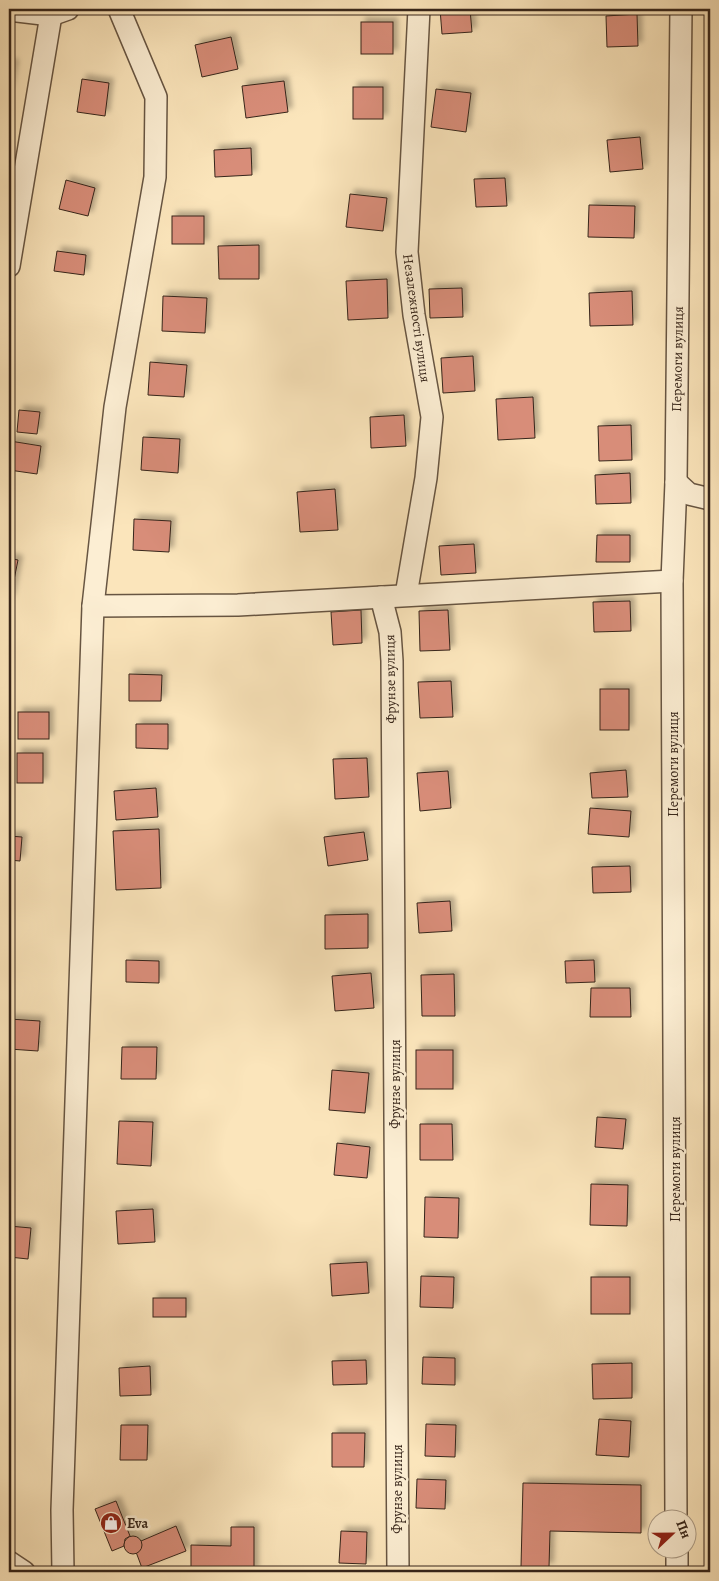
<svg xmlns="http://www.w3.org/2000/svg" width="719" height="1581" viewBox="0 0 719 1581" font-family="Alegreya,serif">
<style>
.building{fill:#d88d79;stroke:#36251a;filter:url(#shadow)}
.lines{fill:none;stroke-linecap:round;stroke-linejoin:round}
.street-casing{stroke:#675542;stroke-width:24}
.street{stroke:#fceed3;stroke-width:21}
.labels{text-anchor:middle;stroke-width:5;stroke-linejoin:round;paint-order:stroke}
.street-label{font-size:14px;fill:#36251a;stroke:#fceed3}
.poi-label{font-size:14px;font-weight:bold;fill:#36251a;stroke:#fceed3;text-anchor:start}
</style>
<defs>
<filter id="shadow"><feDropShadow dx="4.5" dy="-4.5" stdDeviation="2.5" flood-color="#0004"/></filter>
</defs>
<rect width="100%" height="100%" fill="#fbe5bb"/>
<filter id="stains"><feTurbulence type="fractalNoise" baseFrequency=".004" numOctaves="4"/><feColorMatrix values="0 0 0 0 .2 0 0 0 0 .09 0 0 0 0 .02 0 0 0 .5 -.17"/></filter>
<radialGradient id="worn" r=".72"><stop offset=".6" stop-color="#630" stop-opacity="0"/><stop offset="1" stop-color="#630" stop-opacity=".3"/></radialGradient>
<g class="building">
<path d="M440,9H470L472,32L442,34Z"/>
<path d="M637,14L638,46L607,47L606,16Z"/>
<rect x="361" y="22" width="32" height="32"/>
<path d="M231,37L238,69L202,77L195,45Z"/>
<path d="M9,63L14,64L9,91Z"/>
<path d="M82,79L109,83L105,116L77,112Z"/>
<path d="M284,81L288,112L246,118L242,86Z"/>
<rect x="353" y="87" width="30" height="32"/>
<path d="M436,89L471,93L466,132L431,127Z"/>
<path d="M640,137L643,169L610,172L607,140Z"/>
<path d="M251,148L252,175L215,177L214,150Z"/>
<path d="M505,178L507,206L476,207L474,179Z"/>
<path d="M66,180L95,188L88,216L59,209Z"/>
<path d="M350,194L387,198L383,231L346,227Z"/>
<path d="M589,205L635,206L634,238L588,237Z"/>
<rect x="172" y="216" width="32" height="28"/>
<path d="M259,245V279H219L218,246Z"/>
<path d="M57,251L86,255L84,275L54,271Z"/>
<path d="M387,279L388,318L348,320L346,281Z"/>
<path d="M462,288L463,317L430,318L429,289Z"/>
<path d="M632,291L633,325L590,326L589,293Z"/>
<path d="M163,296L207,298L205,333L162,331Z"/>
<path d="M473,356L475,391L443,393L441,358Z"/>
<path d="M150,362L187,365L184,397L148,395Z"/>
<path d="M533,397L535,438L498,440L496,399Z"/>
<path d="M19,410L40,412L37,434L17,432Z"/>
<path d="M404,415L406,446L371,448L370,417Z"/>
<path d="M631,425L632,460L599,461L598,426Z"/>
<path d="M143,437L180,439L178,473L141,470Z"/>
<path d="M10,441L41,446L37,474L9,470Z"/>
<path d="M630,473L631,503L596,504L595,475Z"/>
<path d="M335,489L338,530L300,532L297,492Z"/>
<path d="M134,519L171,521L169,552L133,550Z"/>
<path d="M597,535H630V562H596Z"/>
<path d="M474,544L476,573L441,575L439,546Z"/>
<path d="M9,558L18,560L10,600H9Z"/>
<path d="M630,601L631,631L594,632L593,602Z"/>
<path d="M361,610L362,643L333,645L331,612Z"/>
<path d="M448,610L450,650L420,651L419,611Z"/>
<path d="M129,674L162,675L161,701H129Z"/>
<path d="M451,681L453,717L420,718L418,682Z"/>
<rect x="600" y="689" width="29" height="41"/>
<rect x="18" y="712" width="31" height="27"/>
<path d="M707,717H710V743H708Z"/>
<path d="M136,724H168V749L136,748Z"/>
<rect x="17" y="753" width="26" height="30"/>
<path d="M367,758L369,797L335,799L333,759Z"/>
<path d="M626,770L628,797L592,798L590,773Z"/>
<path d="M448,771L451,808L420,811L417,773Z"/>
<path d="M156,788L158,817L116,820L114,791Z"/>
<path d="M590,808L631,811L629,837L588,834Z"/>
<path d="M159,829L161,888L116,890L113,831Z"/>
<path d="M364,832L368,860L328,866L324,837Z"/>
<path d="M9,836L22,837L20,861L9,860Z"/>
<path d="M630,866L631,892L593,893L592,867Z"/>
<path d="M450,901L452,931L419,933L417,903Z"/>
<path d="M368,914V948L325,949V915Z"/>
<path d="M126,960L159,961V983L126,982Z"/>
<path d="M594,960L595,982L566,983L565,961Z"/>
<path d="M371,973L374,1008L335,1011L332,976Z"/>
<path d="M454,974L455,1016H422L421,975Z"/>
<path d="M591,988H630L631,1017H590Z"/>
<path d="M9,1019L40,1021L38,1051L9,1049Z"/>
<path d="M122,1047H157L156,1079H121Z"/>
<rect x="416" y="1050" width="37" height="39"/>
<path d="M332,1070L369,1073L365,1113L329,1110Z"/>
<path d="M597,1117L626,1119L623,1149L595,1147Z"/>
<path d="M119,1121L153,1122L151,1166L117,1164Z"/>
<path d="M420,1124H452L453,1160H420Z"/>
<path d="M337,1143L370,1147L367,1178L334,1175Z"/>
<path d="M591,1184L628,1185L627,1226L590,1225Z"/>
<path d="M425,1197L459,1198L458,1238L424,1237Z"/>
<path d="M153,1209L155,1242L118,1244L116,1211Z"/>
<path d="M9,1226L31,1228L28,1259L9,1257Z"/>
<path d="M367,1262L369,1293L332,1296L330,1264Z"/>
<path d="M421,1276L454,1277L453,1308L420,1307Z"/>
<rect x="591" y="1277" width="39" height="37"/>
<rect x="153" y="1298" width="33" height="19"/>
<path d="M423,1357L455,1358V1385L422,1384Z"/>
<path d="M366,1360L367,1384L333,1385L332,1361Z"/>
<path d="M632,1363V1398L593,1399L592,1364Z"/>
<path d="M150,1366L151,1395L120,1396L119,1368Z"/>
<path d="M599,1419L631,1421L629,1457L596,1455Z"/>
<path d="M426,1424L456,1425L455,1457L425,1456Z"/>
<path d="M121,1425H148L147,1460H120Z"/>
<path d="M332,1433H365L364,1467H332Z"/>
<path d="M417,1479L446,1480L445,1509L416,1508Z"/>
<path d="M523,1483L641,1485V1533L550,1531L549,1567H521Z"/>
<path d="M116,1501L130,1536L125,1539L124,1546L112,1551L95,1509Z"/>
<path d="M176,1526L186,1551L142,1568L136,1552L141,1548V1541Z"/>
<path d="M231,1527H254V1572H191V1545L231,1546Z"/>
<path d="M341,1531L367,1532L366,1564L339,1563Z"/>
<circle cx="133" cy="1545" r="9"/>
</g>
<g class="lines">
<g class="street-casing">
<g id="street">
<path d="M9,10L51,15L68,9"/>
<path d="M9,266L51,15"/>
<path d="M676,482L689,494L710,499"/>
<path d="M406,595L426,478L432,417L414,315L407,252L419,9"/>
<path d="M381,597L390,632L392,661L398,1572"/>
<path d="M93,606L238,605L672,581"/>
<path d="M676,1518L672,581L676,482L681,9"/>
<path d="M677,1548V1572"/>
<path d="M9,1562L24,1572"/>
<path d="M63,1572L62,1510L93,606L115,407L155,177L156,97L119,9"/>
</g>
</g>
<use href="#street" class="street"/>
</g>
<defs>
<g id="shop-disc" transform="scale(1.125)"><circle r="9.5" fill="#8f2418" stroke="#fceed3"/><path d="M-5-2.5h2.3a2.7 3.5 0 0 1 5.4 0H5L5.5 6h-11ZM-1.5-2.5h3a1.5 2.3 0 0 0-3 0Z" fill="#fff"/></g>
</defs>
<g fill-rule="evenodd">
<use href="#shop-disc" x="111" y="1523"/>
</g>
<g class="labels">
<g class="street-label">
<text transform="translate(417 318) rotate(82)" y="5">Незалежності вулиця</text>
<text transform="translate(677 359) rotate(-89)" y="5">Перемоги вулиця</text>
<text transform="translate(390 679) rotate(-91)" y="5">Фрунзе вулиця</text>
<text transform="translate(673 764) rotate(-90)" y="5">Перемоги вулиця</text>
<text transform="translate(395 1084) rotate(-90)" y="5">Фрунзе вулиця</text>
<text transform="translate(675 1169) rotate(-90)" y="5">Перемоги вулиця</text>
<text transform="translate(397 1489) rotate(-90)" y="5">Фрунзе вулиця</text>
</g>
<g class="poi-label">
<text x="127" y="1528">Eva</text>
</g>
</g>
<rect width="719" height="1581" fill="none" stroke="#fbe5bb" stroke-width="30"/>
<rect x="10" y="10" width="699" height="1561" fill="none" stroke="#36251a" stroke-width="2.5"/>
<rect x="15" y="15" width="689" height="1551" fill="none" stroke="#36251a"/>
<g transform="translate(672 1534) rotate(68)"><circle r="24" fill="#fceed3" stroke="#ad9e89"/>
<path d="M0-4L9 19L0 12L-9 19Z" fill="#8f2418"/>
<text y="-8" font-size="14" font-weight="bold" text-anchor="middle" fill="#36251a">Пн</text>
</g>
<rect width="100%" height="100%" filter="url(#stains)"/>
<rect width="100%" height="100%" fill="url(#worn)"/>
</svg>
